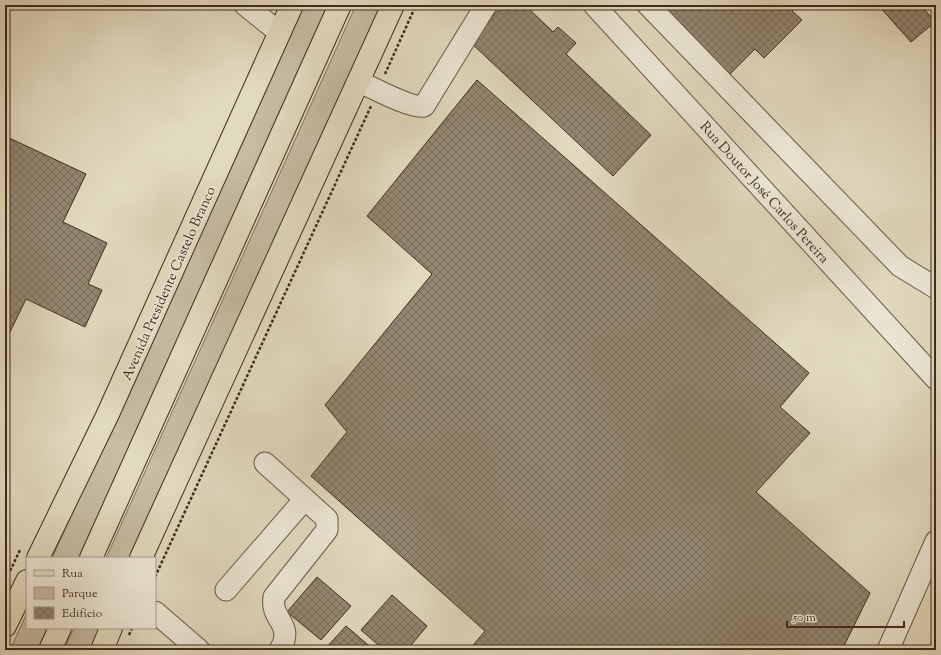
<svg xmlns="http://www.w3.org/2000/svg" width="941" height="655" viewBox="0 0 941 655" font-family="'Sorts Mill Goudy',serif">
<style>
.green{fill:#c6bda4;stroke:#827561}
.building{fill:url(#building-cross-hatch);stroke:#3e2d1e}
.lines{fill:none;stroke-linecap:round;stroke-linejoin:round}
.minor-casing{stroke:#675846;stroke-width:23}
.major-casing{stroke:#3e2d1e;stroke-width:24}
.path{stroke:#3e2d1e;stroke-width:2.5;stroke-dasharray:3 2;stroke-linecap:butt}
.minor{stroke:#ece7d5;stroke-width:21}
.major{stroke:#e2dabf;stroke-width:22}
.labels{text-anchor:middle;stroke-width:3;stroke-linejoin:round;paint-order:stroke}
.street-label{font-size:14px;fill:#3e2d1e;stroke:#ece7d5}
</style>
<defs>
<pattern id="building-cross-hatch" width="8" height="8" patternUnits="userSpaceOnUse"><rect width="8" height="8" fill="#938772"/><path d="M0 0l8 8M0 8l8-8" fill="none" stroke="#796f5d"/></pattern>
</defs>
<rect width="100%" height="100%" fill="#e2dabf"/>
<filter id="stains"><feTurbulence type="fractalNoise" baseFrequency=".005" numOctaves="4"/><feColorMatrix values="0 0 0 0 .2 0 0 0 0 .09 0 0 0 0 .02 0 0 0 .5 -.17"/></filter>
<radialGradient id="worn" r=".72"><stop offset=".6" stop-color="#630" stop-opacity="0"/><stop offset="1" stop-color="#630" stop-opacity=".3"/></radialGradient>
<g class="green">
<path d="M303,5H328L79,558H52Z"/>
<path d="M356,5H386L141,558H106Z"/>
<path d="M27,613V628H47L38,649L10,650Z"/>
<path d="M74,628H110L101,650H64Z"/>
</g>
<g class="building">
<path d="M503,5H525L553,32L558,27L576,43L566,54L651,135L613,176L469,41Z"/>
<path d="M653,5H798L792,11L802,20L764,58L755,49L726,78Z"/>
<path d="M878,5H921L935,22L911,42Z"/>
<path d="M477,80L809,373L780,407L810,433L756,492L870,593L842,650H469L485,631L311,476L347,432L325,405L432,274L367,216Z"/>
<path d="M5,136L86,174L63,222L107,243L88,284L102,290L85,327L26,299L8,336L5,334Z"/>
<path d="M317,577L351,606L321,640L287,612Z"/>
<path d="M392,595L427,626L407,650H384L361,630Z"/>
<path d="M346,626L374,650H324Z"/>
</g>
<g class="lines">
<g class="minor-casing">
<g id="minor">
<path d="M245,5L280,33"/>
<path d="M594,5L936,379"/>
<path d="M648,5L900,266L936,288"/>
<path d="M358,81C371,87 412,109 424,106L486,5"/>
<path d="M265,463L327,519V530L274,597C270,621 295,623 280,650"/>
<path d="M226,590L304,500"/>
<path d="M155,612L199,650"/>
<path d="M888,650L936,541"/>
</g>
</g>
<g class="major-casing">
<g id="major">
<path d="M38,558L107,416L292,5"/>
<path d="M91,558L340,5"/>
<path d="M141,558L393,5"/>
<path d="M5,626L27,581"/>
<path d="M50,650L60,628"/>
<path d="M102,650L111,628"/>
</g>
</g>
<g class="path">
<path d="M385,74L416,5"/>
<path d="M10,571L20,550"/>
<path d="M155,577L371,106"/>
<path d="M129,635L132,628"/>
</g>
<use href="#minor" class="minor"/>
<use href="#major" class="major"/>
</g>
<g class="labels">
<g class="street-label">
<text transform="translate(765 192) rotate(48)" y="5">Rua Doutor José Carlos Pereira</text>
<text transform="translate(168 283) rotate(-66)" y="5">Avenida Presidente Castelo Branco</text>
</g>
</g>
<rect width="941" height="655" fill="none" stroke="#e2dabf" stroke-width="20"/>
<rect x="6" y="6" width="929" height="643" fill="none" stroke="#3e2d1e" stroke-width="2"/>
<rect x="10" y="10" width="921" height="635" fill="none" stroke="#3e2d1e"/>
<rect x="26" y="557" width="130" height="72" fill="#ece7d5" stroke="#a69d8c"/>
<rect x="34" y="570" width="20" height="6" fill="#e2dabf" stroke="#a69d8c"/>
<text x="62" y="577" font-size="12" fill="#3e2d1e">Rua</text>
<rect x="34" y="587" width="20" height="12" fill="#c6bda4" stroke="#a69d8c"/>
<text x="62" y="597" font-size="12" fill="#3e2d1e">Parque</text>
<rect x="34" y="607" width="20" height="12" fill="url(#building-cross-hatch)" stroke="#a69d8c"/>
<text x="62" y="617" font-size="12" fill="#3e2d1e">Edifício</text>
<path d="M787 621v6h117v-6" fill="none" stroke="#3e2d1e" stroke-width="2"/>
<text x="793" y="621" font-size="12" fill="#3e2d1e" stroke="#ece7d5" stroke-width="3" paint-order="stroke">50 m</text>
<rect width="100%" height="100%" filter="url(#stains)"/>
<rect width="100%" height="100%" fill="url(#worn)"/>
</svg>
